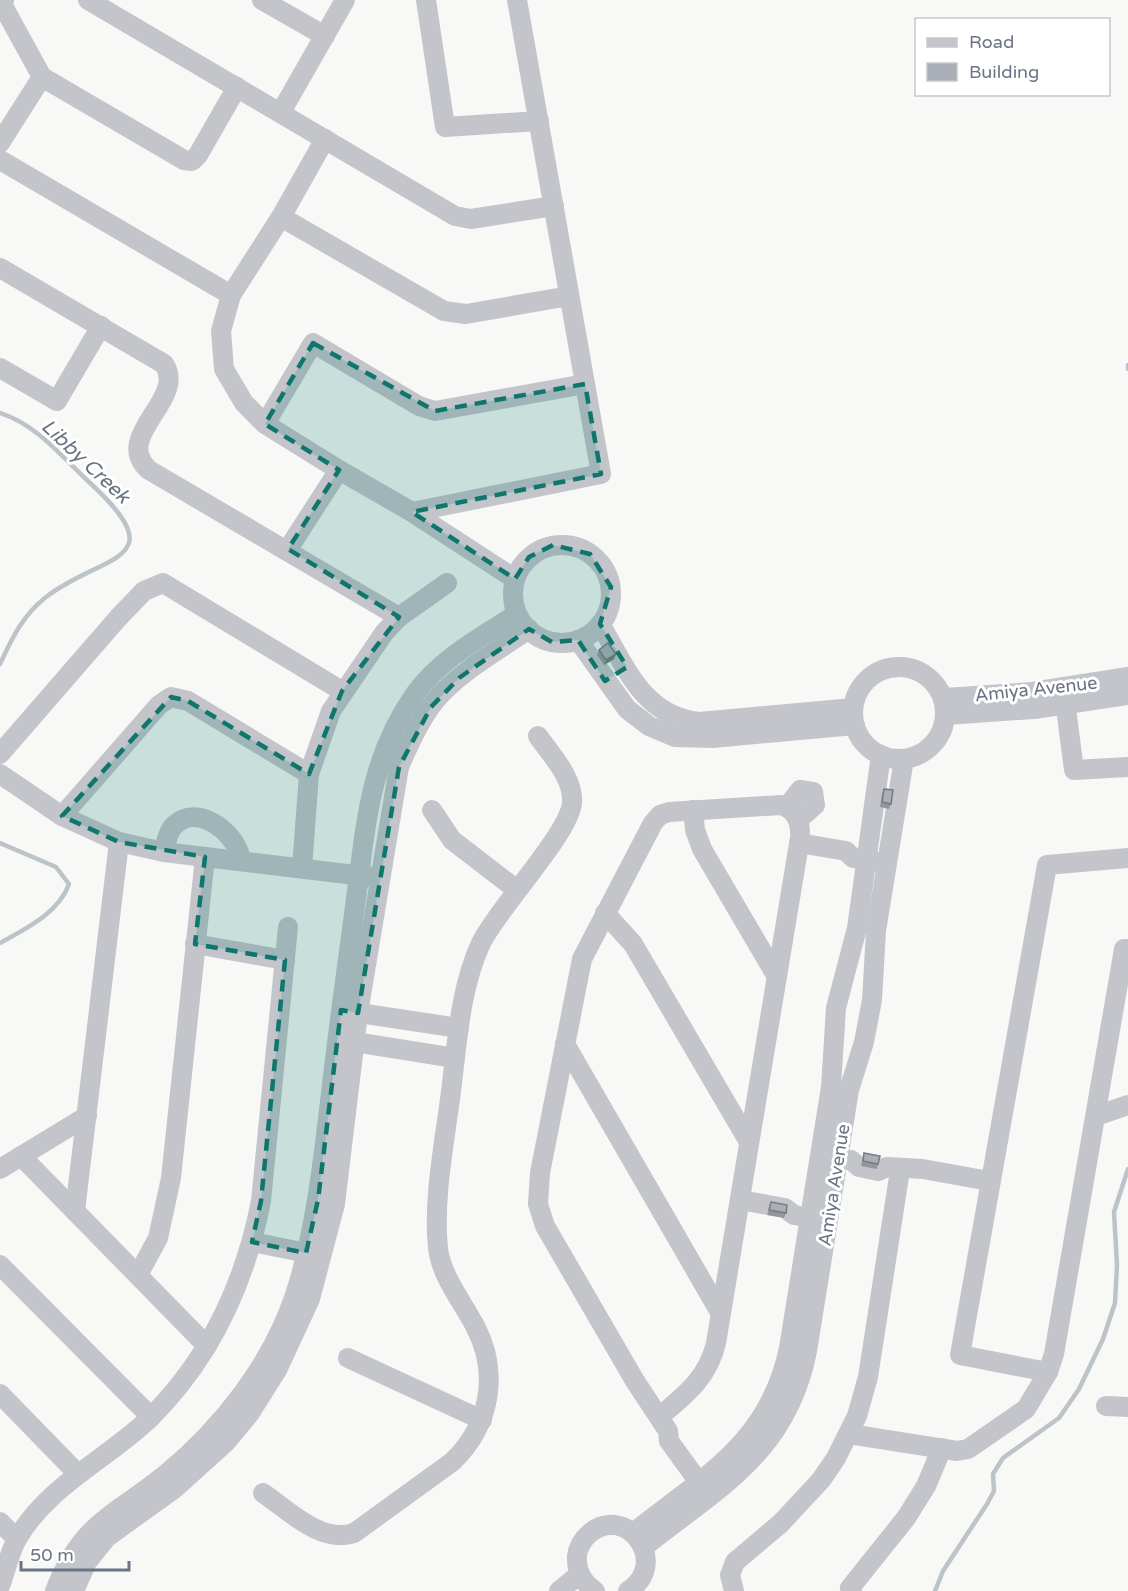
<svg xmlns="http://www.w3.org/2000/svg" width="1128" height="1591" viewBox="0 0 1128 1591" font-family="'Varela Round',sans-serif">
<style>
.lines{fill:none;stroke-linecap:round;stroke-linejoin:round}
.stream{stroke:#bcc3c9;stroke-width:4.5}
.minor{stroke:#c3c5ca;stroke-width:20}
.wall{fill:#92969d}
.shaded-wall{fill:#777a80}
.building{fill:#aaafb7;stroke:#777a80;stroke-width:1.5}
.marked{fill:#0f766e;fill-opacity:0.2;stroke:#0f766e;stroke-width:4.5;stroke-dasharray:12 8;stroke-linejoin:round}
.labels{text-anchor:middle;stroke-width:6;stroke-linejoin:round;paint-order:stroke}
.street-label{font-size:18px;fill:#6b7485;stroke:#fff}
.water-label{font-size:20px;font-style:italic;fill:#67747f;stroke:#fff}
</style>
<rect width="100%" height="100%" fill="#f8f9f7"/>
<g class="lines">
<g class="stream">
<path d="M1128,365V369"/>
<path d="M0,413C37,425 61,456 89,482C177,563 103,553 46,597C23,615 12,638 0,664"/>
<path d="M0,843L56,867L69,884C59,913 25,929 0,943"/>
<path d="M935,1591L943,1571L987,1504L994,1491L993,1474L1003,1458L1059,1418L1079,1389L1103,1339L1115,1303L1117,1265L1114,1212L1128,1169"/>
</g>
<g class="minor">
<path d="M4,0L3,6L42,77L184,160L192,161L198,155L237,87"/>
<path d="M88,0L455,216L471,219L554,206"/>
<path d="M262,0L325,36"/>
<path d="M426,0L445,127L539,121"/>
<path d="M281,112L345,0"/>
<path d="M325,139L281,217L231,295L221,331L224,369L244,403L265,424L339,470L412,512L515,579"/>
<path d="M0,143L42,77"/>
<path d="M0,160L231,295"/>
<path d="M281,217L444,311L466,314L569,296"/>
<path d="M0,268L164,364C188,399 111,436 149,470L399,617"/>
<path d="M0,368L57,401L101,326"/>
<path d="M265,424L313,343L419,406L435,411L585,384"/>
<path d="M412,512L601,474L517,0"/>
<circle cx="562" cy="594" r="49"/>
<path d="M288,549L339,470"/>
<path d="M600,624C626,667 643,716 699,722L853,708"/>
<path d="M578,640L627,709L649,726L675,737L713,738L855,725"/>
<circle cx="899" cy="713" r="46"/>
<path d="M1064,693L1074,770L1128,767"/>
<path d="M944,698L1032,692L1128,677"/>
<path d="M946,715L1034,709L1128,695"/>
<path d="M0,754L118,618L144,591L163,583L342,691"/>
<path d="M0,774L62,816L119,842L164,852L372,877"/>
<path d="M787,807L800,790L813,792L815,805L798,820"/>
<path d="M432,810L452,840L517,890"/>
<path d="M693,810L695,830L702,849L777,977"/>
<path d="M62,816L159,705L171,697L188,701L309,774"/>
<path d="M799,843L846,851L853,858L878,862"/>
<path d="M164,852C166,842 168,829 177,823C201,804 239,836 241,861"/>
<path d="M302,868L309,774L331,711L384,633L399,617L447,583"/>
<path d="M605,913L633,944L749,1142"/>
<path d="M195,944L285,960"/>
<path d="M346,1011L459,1028"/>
<path d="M342,1040L455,1058"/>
<path d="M565,1044L721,1314"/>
<path d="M1096,1116L1128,1105"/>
<path d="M21,1156L207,1346"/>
<path d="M851,1160L859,1167L878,1171L887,1167L923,1169L989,1181"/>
<path d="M0,1169L87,1116"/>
<path d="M740,1200L785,1208L794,1215L822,1220"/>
<path d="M75,1211L119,842"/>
<path d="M252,1242L317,1255"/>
<path d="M0,1265L151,1417"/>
<path d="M138,1275L158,1238L171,1178L205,857"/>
<path d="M348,1358L482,1420"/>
<path d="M1048,1372L960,1355L1047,865L1128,858"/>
<path d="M0,1394L77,1473"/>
<path d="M1106,1406L1128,1407"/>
<path d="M659,1417C685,1395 708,1378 716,1343L800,838C801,822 796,810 781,805L669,812L660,815L653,823L582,959L540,1173L538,1204L545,1226L635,1381L668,1431L669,1441L698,1481"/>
<path d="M849,1434L957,1451L968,1449L1026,1409L1048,1372L1054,1354L1124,949H1128"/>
<path d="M263,1493C288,1510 321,1544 354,1533L452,1462C490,1426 500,1373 475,1326C462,1301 441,1276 438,1248C433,1201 444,1145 450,1099C457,1048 459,990 481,943C498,908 569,834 572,803C574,778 551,755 538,736"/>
<path d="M0,1522L17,1539"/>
<path d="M633,1533C704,1476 769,1444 789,1348L831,1087L836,1008L857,928L881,755"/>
<path d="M644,1547C719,1487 787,1453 807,1351L849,1090L864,1042L872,1000L876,931L904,759"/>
<path d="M0,1586C6,1571 9,1553 17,1539C49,1484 108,1459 151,1417C211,1357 245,1283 261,1201L288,927"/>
<path d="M55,1591C81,1523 114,1516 166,1474C222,1428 272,1364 295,1295C316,1229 323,1161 331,1093C338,1030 347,968 355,906C366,828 368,761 415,694C440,659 481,637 517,614"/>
<path d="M74,1591L87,1562L107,1537L174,1489L227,1441L250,1413L277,1370L310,1299L335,1204L358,1013L399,767C410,742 423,712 443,692C468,667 500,649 529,629"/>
<path d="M559,1591L580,1574"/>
<path d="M595,1591C583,1583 576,1571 577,1556C578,1547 583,1539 590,1533C627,1503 671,1564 628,1591"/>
<path d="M734,1591L730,1575L735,1562L781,1523L821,1480L836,1458L857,1416L868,1377L900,1170"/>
<path d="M852,1591L850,1588L906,1518L926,1486L942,1448"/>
</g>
</g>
<g class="wall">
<path d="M599,650L616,654L614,659L604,665L597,655Z"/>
<path d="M884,789L891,804L889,809L880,807L882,794Z"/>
<path d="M864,1153L878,1164L877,1169L861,1166Z"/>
<path d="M771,1202L786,1213L784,1218L767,1215Z"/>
</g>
<path class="shaded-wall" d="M616,654L614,659L604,665L606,660Z"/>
<g class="building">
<path d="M608,643L616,654L606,660L599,650Z"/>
<path d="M884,789L893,790L891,804L882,802Z"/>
<path d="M864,1153L880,1156L878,1164L863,1161Z"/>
<path d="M771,1202L787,1205L786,1213L769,1210Z"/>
</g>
<path class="marked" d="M313,343L435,411L585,384L601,474L412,512L515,579L529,557L553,545L590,554L611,587L600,624L627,667L605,681L578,640L552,642L529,629L459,678L431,707L399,767L358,1013L341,1010L318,1200L306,1253L252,1242L261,1201L285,960L195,944L205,857L119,842L62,816L171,697L188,701L309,774L342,691L399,617L288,549L339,470L265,424Z"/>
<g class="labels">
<g class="street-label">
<text transform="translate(1036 689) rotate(-6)" y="6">Amiya Avenue</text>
<text transform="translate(834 1185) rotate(-81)" y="6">Amiya Avenue</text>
</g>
<g class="water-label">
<text transform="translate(86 461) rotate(43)" y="7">Libby Creek</text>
</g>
</g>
<rect x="915" y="18" width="195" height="78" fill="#ffffff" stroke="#c4c7ce" stroke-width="1.5"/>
<rect x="927" y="38" width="30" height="9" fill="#c3c5ca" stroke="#c4c7ce" stroke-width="1.5"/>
<text x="969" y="48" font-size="18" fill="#6b7485">Road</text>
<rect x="927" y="63" width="30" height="18" fill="#aaafb7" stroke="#c4c7ce" stroke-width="1.5"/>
<text x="969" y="78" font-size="18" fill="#6b7485">Building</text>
<path d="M21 1561v9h108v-9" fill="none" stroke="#6b7485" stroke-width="3"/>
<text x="30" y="1561" font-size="18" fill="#6b7485" stroke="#ffffff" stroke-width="4.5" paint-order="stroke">50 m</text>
</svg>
